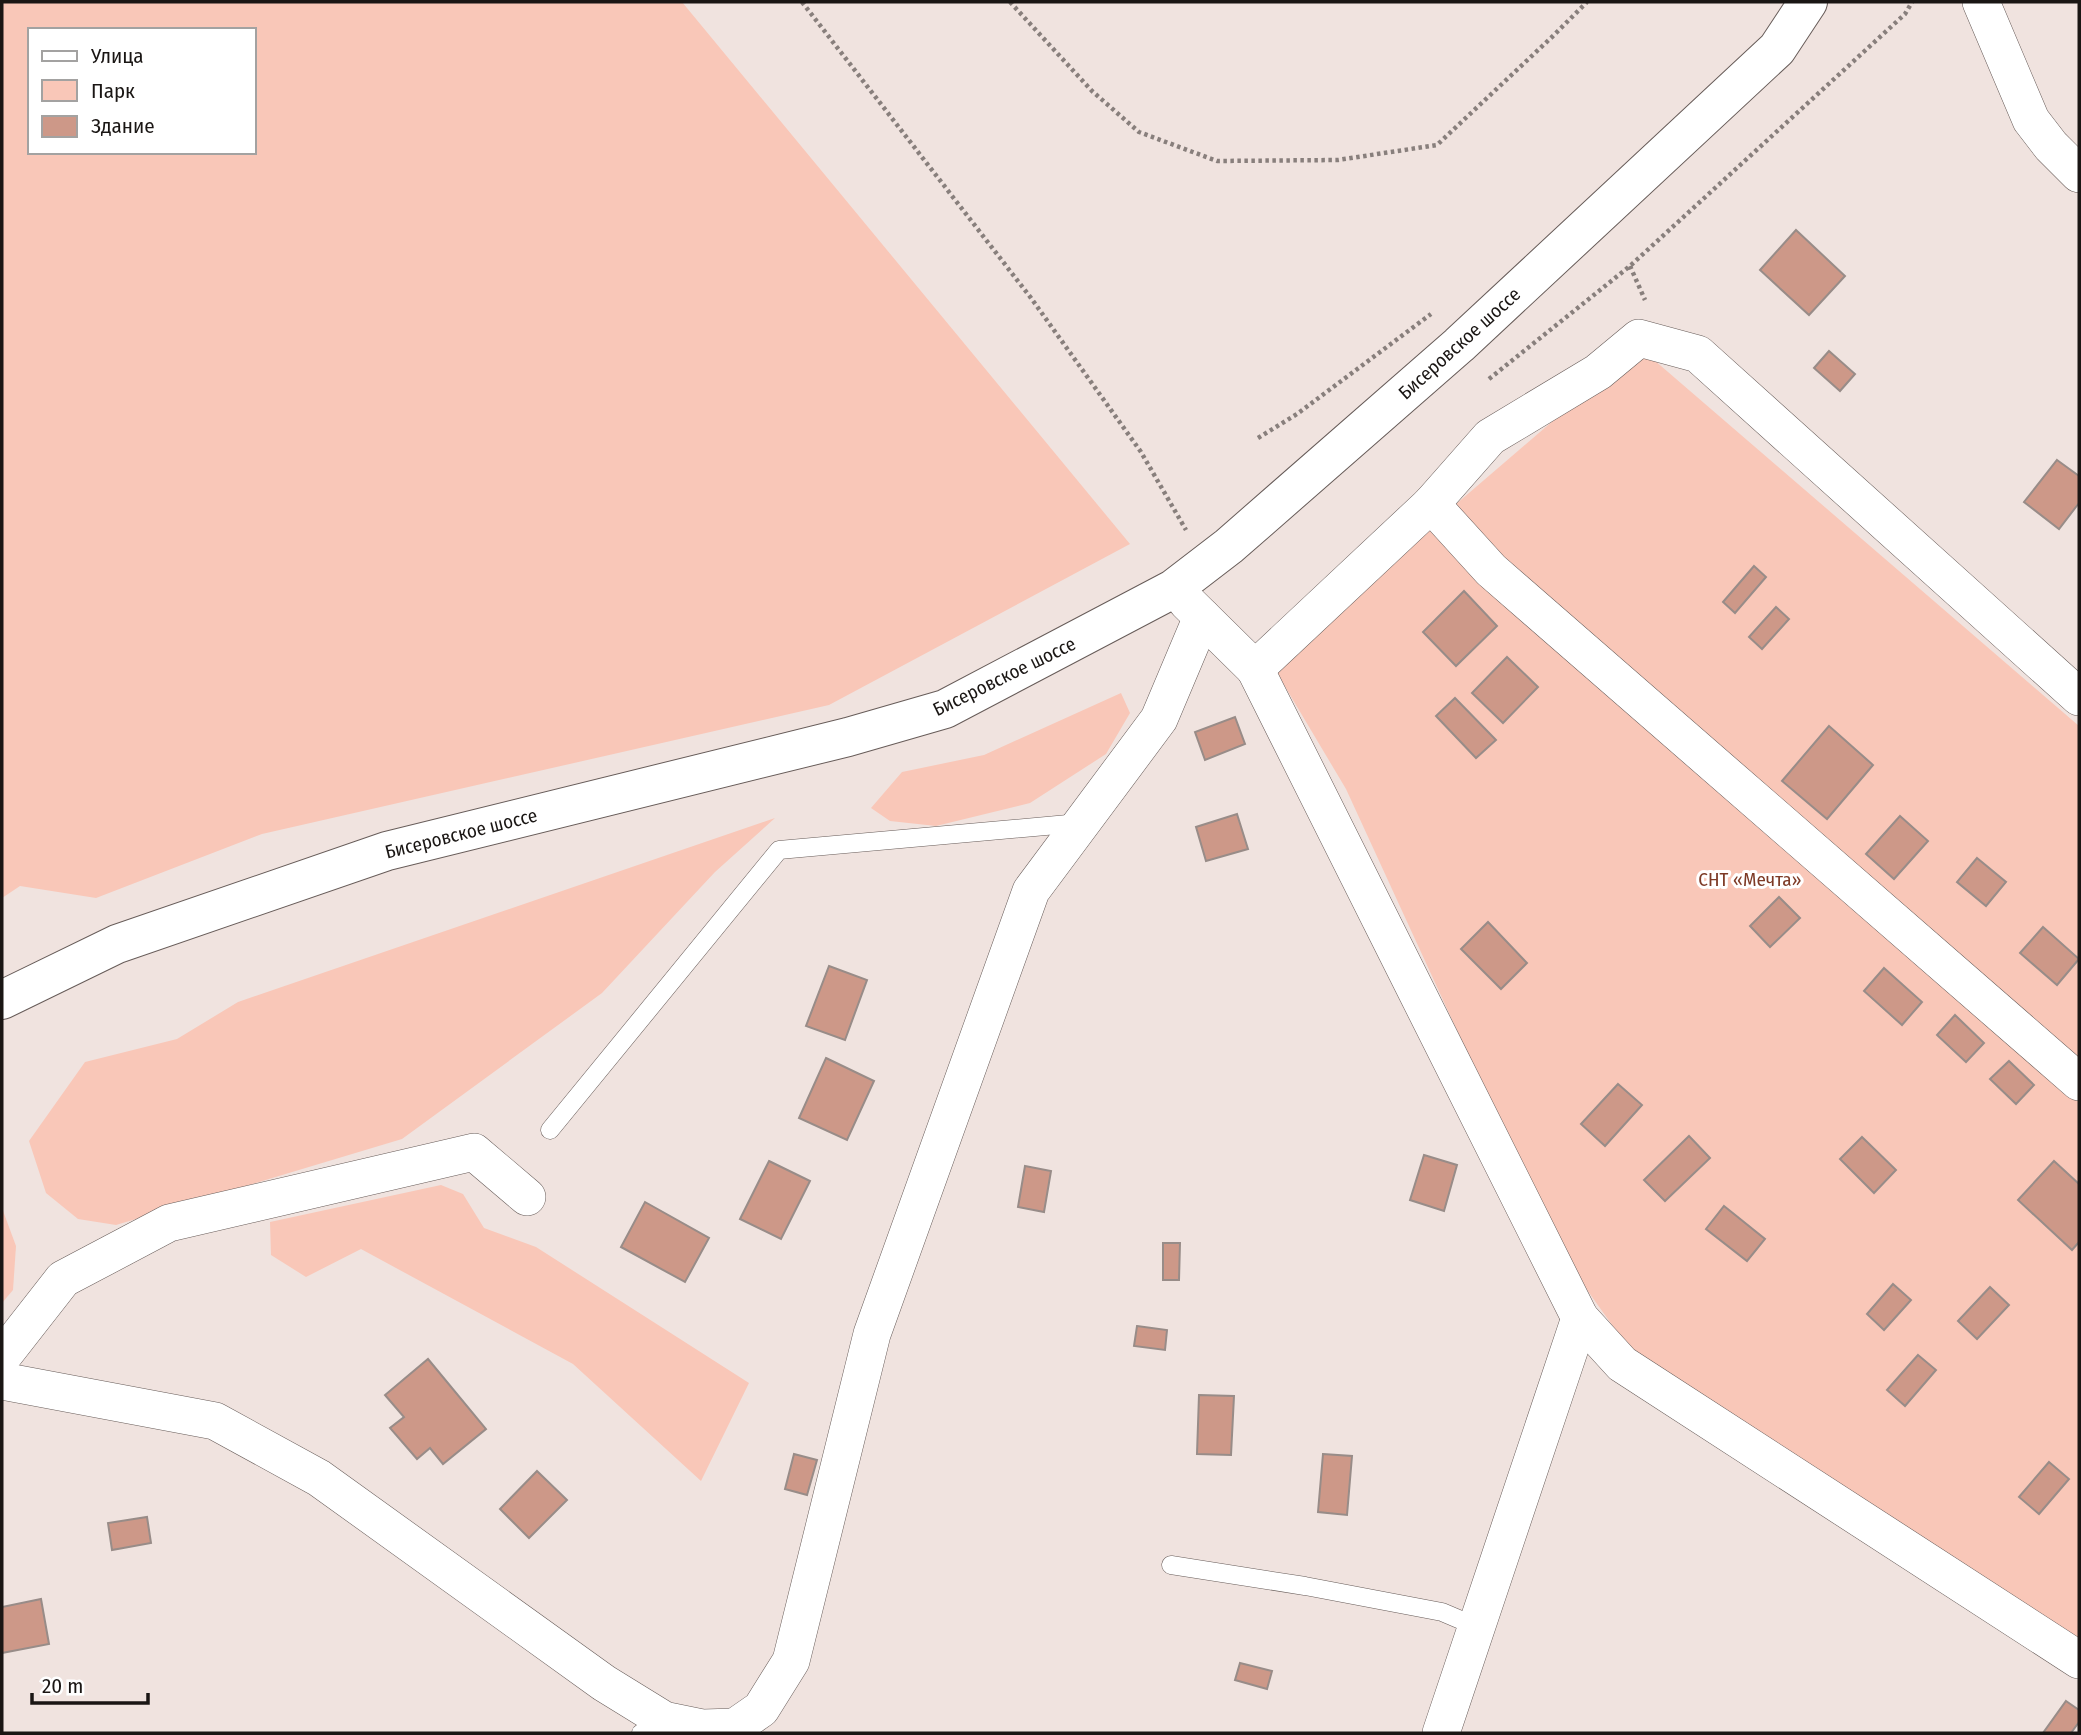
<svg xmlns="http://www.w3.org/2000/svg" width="2081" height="1735" viewBox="0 0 2081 1735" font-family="'Fira Sans Condensed',sans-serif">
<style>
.green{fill:#f9c7b8;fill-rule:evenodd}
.building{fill:#cd9888;stroke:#988c88;stroke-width:2}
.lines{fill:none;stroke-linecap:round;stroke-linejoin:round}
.service-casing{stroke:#675c59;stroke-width:19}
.minor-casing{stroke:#675c59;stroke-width:38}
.secondary-casing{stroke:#675c59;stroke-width:40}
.path{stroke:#887f7c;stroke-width:4.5;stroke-dasharray:3.5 3.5;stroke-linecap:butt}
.service{stroke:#fff;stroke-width:18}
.minor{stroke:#fff;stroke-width:37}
.secondary{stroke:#fff;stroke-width:38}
.labels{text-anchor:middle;stroke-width:6;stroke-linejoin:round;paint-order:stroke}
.street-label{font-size:19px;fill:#1a1614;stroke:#fff}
.park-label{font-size:19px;fill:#7d3a26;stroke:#fff}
</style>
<rect width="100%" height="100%" fill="#f0e3df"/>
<g class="green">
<path d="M2,2H682L1130,544L829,705L262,834L96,898L20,886L2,898ZM30,30H254V152H30Z"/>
<path d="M1639,347L2079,726V1647L1630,1350L1557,1248L1346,789L1271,663Z"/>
<path d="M1121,693L1130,713L1106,754L1030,803L936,826L890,821L871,808L902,772L984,755Z"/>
<path d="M775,818L715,872L602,993L402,1139L116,1225L78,1219L46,1193L29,1141L85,1062L177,1039L238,1002Z"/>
<path d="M441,1185L463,1194L484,1228L536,1247L749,1383L701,1481L573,1364L361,1249L306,1277L271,1255L270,1222Z"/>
<path d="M2,1208L16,1246L13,1290L2,1303Z"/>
</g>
<g class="building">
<path d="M1796,230L1845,276L1809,315L1760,270Z"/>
<path d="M1829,351L1855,374L1840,391L1814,368Z"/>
<path d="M2057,460L2079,476V503L2059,529L2024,502Z"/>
<path d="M1754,566L1766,577L1735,613L1723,602Z"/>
<path d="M1464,591L1497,626L1456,666L1423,632Z"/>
<path d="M1776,607L1789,619L1762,649L1749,637Z"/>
<path d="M1507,657L1538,687L1503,723L1472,693Z"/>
<path d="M1455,698L1496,740L1476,758L1436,716Z"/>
<path d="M1235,717L1245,744L1205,760L1195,732Z"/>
<path d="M1829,726L1873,765L1827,819L1782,781Z"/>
<path d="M1237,814L1248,849L1206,861L1196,827Z"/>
<path d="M1900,816L1928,841L1894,879L1866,854Z"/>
<path d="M1977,858L2006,882L1986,906L1957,882Z"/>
<path d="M1779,897L1800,918L1770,947L1750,926Z"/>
<path d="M1488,922L1527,963L1501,989L1461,949Z"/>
<path d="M2043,927L2079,959L2057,985L2020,953Z"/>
<path d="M829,966L867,980L845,1040L806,1026Z"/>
<path d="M1884,968L1922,1002L1902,1025L1864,991Z"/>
<path d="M1955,1015L1984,1043L1966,1062L1937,1035Z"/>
<path d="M826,1058L874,1081L847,1140L799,1118Z"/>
<path d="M2009,1061L2034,1085L2016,1104L1990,1079Z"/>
<path d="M1618,1084L1642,1105L1605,1146L1581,1124Z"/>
<path d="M1689,1136L1710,1158L1665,1201L1644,1180Z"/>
<path d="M1862,1137L1896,1170L1874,1193L1840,1159Z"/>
<path d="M1424,1155L1457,1165L1444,1211L1410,1200Z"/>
<path d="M769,1161L810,1181L781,1239L740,1219Z"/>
<path d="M2054,1161L2079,1184V1242L2072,1250L2018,1200Z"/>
<path d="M1025,1166L1051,1171L1044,1212L1018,1207Z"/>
<path d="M645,1202L709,1238L685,1282L621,1247Z"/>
<path d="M1724,1206L1765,1239L1747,1261L1706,1229Z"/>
<path d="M1163,1243H1180L1179,1280H1163Z"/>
<path d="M1893,1284L1911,1300L1884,1330L1867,1314Z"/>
<path d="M1990,1287L2009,1305L1977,1339L1958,1321Z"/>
<path d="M1137,1326L1167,1330L1165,1350L1134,1346Z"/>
<path d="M1918,1355L1936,1370L1905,1406L1887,1390Z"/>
<path d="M428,1359L486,1429L443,1464L430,1448L417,1459L390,1428L404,1417L385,1395Z"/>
<path d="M1199,1395L1234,1396L1231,1455L1197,1454Z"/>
<path d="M794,1454L817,1460L807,1495L785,1489Z"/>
<path d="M1323,1454L1352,1456L1347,1515L1318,1512Z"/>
<path d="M2049,1462L2069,1479L2039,1514L2019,1497Z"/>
<path d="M537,1471L567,1500L529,1538L500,1509Z"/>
<path d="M147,1517L151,1543L112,1550L108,1523Z"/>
<path d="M41,1599L49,1644L2,1653V1607Z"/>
<path d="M1240,1663L1272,1671L1267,1689L1235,1680Z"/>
<path d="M2066,1701L2079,1710V1722L2071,1733H2043Z"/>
</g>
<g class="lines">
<g class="service-casing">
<g id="service">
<path d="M550,1130L779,850L1079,823"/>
<path d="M1171,1565L1305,1586L1442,1612L1475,1626"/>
<path d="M641,1733L664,1720"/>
</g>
</g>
<g class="minor-casing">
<g id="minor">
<path d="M1981,2L2031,120L2051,146L2079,174"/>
<path d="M1431,504L1491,570L2079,1082"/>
<path d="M1187,602L1255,669L1431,504L1490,437L1598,372L1639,338L1698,354L2079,697"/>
<path d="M1255,669L1580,1318L1622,1364L2079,1660"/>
<path d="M2,1357L63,1279L169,1223L474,1152L527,1197"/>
<path d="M2,1381L215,1421L319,1478L604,1683L664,1720L703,1728L735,1727L761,1709L791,1661L872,1334L1031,891L1159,719L1202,617"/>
<path d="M1441,1733L1580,1318"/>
</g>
</g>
<g class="secondary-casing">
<path id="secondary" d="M2,1000L117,944L387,851L848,737L945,709L1173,589L1229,546L1459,345L1777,49L1808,2"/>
</g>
<g class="path">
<path d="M802,2L1031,298L1141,452L1186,530"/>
<path d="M1010,2L1092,91L1139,132L1217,161L1338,160L1437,145L1553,36L1587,2"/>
<path d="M1630,266L1645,300"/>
<path d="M1489,379L1630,266L1905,14L1912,2"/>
<path d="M1258,438L1297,414L1431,314"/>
</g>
<use href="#service" class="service"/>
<use href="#minor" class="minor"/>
<use href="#secondary" class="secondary"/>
</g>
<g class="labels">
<g class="street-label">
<text transform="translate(1459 343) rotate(-42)" y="7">Бисеровское шоссе</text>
<text transform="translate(1004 676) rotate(-26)" y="7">Бисеровское шоссе</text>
<text transform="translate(461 833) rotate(-14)" y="7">Бисеровское шоссе</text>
</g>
<g class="park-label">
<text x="1750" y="886">СНТ «Мечта»</text>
</g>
</g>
<rect width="2081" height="1735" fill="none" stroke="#1a1614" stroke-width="7"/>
<rect x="28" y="28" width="228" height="126" fill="#ffffff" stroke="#a3a2a1" stroke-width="2"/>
<rect x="42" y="51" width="35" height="10" fill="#ffffff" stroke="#a3a2a1" stroke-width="2"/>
<text x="91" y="63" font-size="21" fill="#1a1614">Улица</text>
<rect x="42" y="80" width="35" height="21" fill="#f9c7b8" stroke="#a3a2a1" stroke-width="2"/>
<text x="91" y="98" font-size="21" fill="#1a1614">Парк</text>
<rect x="42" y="116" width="35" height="21" fill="#cd9888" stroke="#a3a2a1" stroke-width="2"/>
<text x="91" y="133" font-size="21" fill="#1a1614">Здание</text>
<path d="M32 1693v10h116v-10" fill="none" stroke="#1a1614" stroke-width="3.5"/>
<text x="42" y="1693" font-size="21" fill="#1a1614" stroke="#ffffff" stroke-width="5" paint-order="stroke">20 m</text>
</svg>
